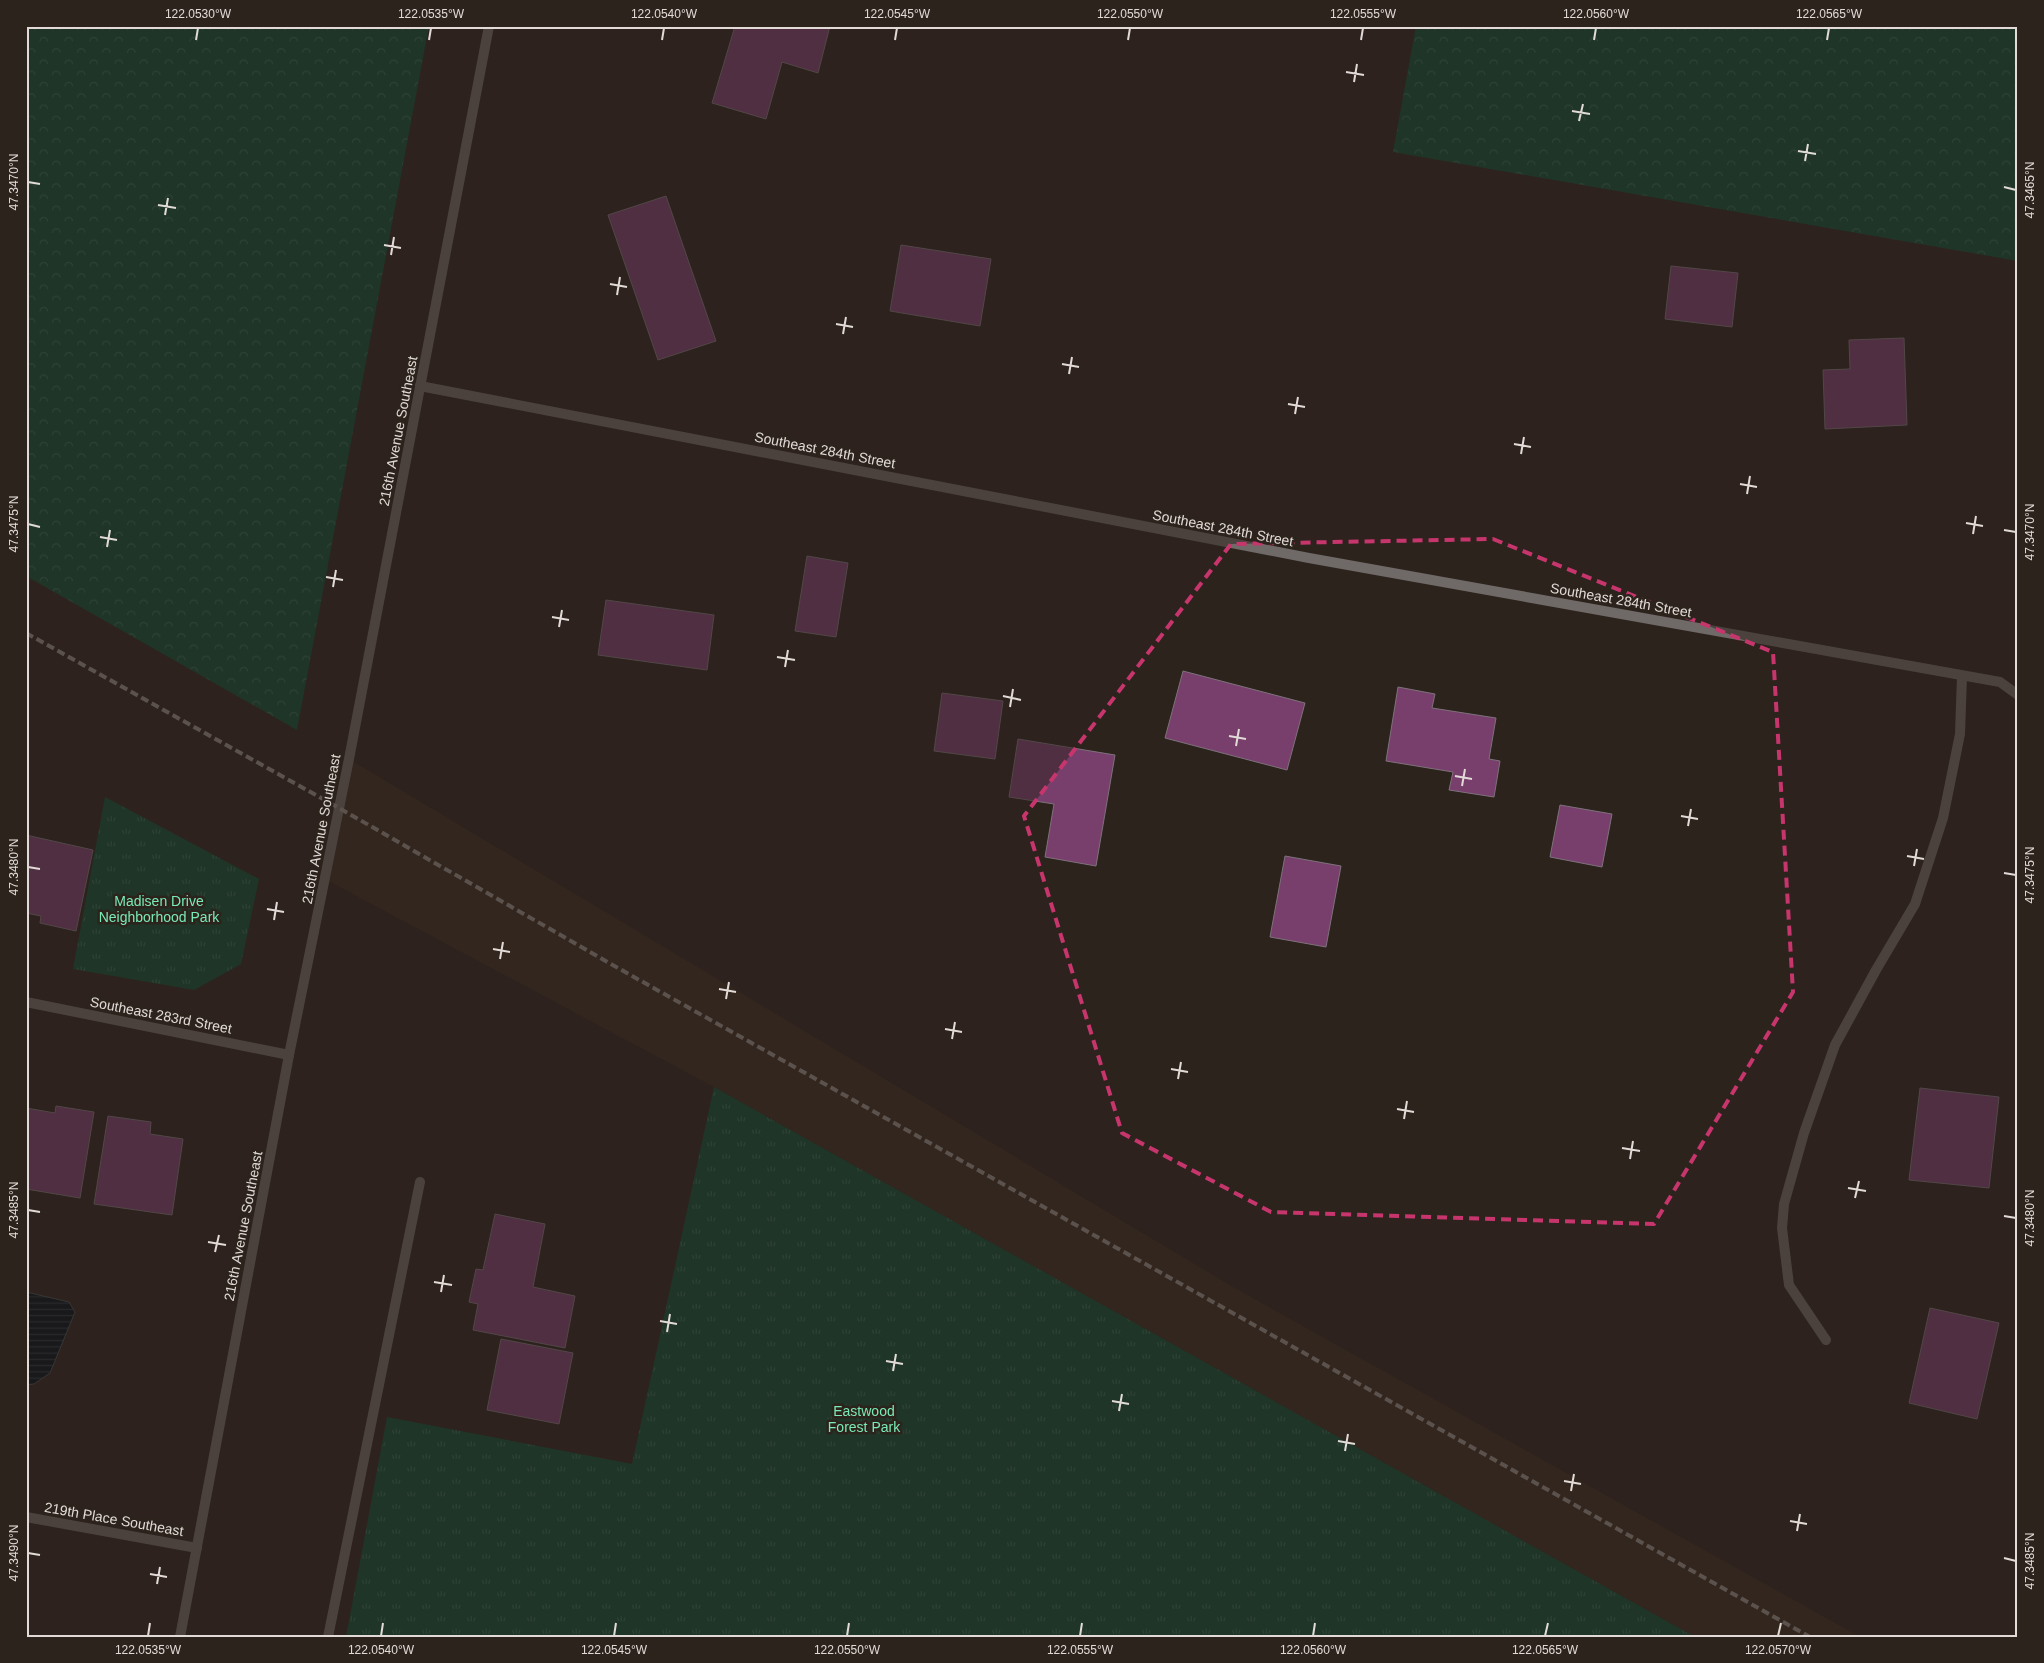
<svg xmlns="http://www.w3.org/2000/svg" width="2044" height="1663" viewBox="0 0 2044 1663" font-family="Arial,sans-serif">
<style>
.built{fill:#3a2a21}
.forest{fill:url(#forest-crowns)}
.park{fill:url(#park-tufts)}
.water{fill:url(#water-rules);stroke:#444c53}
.building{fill:#783f6d;stroke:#7e727b}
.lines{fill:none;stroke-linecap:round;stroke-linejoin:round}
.service{stroke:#6f6967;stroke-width:10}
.minor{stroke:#6f6967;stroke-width:10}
.tertiary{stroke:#6f6967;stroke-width:10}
.rail{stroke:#958d88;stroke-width:4;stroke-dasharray:8 4;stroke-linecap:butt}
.marked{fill:none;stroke:#c7356d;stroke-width:4;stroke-dasharray:10 6;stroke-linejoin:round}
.ticks{fill:none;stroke:#e1dad6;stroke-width:2}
.labels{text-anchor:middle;stroke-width:5;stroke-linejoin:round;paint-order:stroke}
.street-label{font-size:14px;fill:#e1dad6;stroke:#2d231d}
.park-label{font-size:14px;fill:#78ebb7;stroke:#2d231d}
.neatline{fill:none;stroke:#e1dad6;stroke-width:2}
.ticks-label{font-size:12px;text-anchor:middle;fill:#e1dad6}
</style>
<defs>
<pattern id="forest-crowns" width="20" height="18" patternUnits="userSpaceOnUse" patternTransform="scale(1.25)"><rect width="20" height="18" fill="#0d4d35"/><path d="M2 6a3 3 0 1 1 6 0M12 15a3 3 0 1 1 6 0" fill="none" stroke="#306652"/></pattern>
<pattern id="park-tufts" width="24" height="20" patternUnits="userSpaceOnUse" patternTransform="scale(1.25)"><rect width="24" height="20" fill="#0d4d35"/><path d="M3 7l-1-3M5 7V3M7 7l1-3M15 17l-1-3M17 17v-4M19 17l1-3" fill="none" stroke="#306652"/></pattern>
<pattern id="water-rules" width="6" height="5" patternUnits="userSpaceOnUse" patternTransform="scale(1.25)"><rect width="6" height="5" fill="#000f1b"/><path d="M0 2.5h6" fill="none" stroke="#25313b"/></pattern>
</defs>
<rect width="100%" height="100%" fill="#2d231d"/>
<path class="built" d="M349,759L1233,1287L1860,1637H1695L714,1087L325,879Z"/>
<g class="forest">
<path d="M26,26H429L297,730L26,576Z"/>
<path d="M1416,26H2018V261L1393,152Z"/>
</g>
<g class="park">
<path d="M105,797L259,879L241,964L194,990L73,969Z"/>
<path d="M714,1087L1695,1637H346L387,1417L632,1464Z"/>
</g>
<path class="water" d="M26,1292L69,1302L75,1312L50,1373L34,1384L26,1385Z"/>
<g class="building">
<path d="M735,26H830L818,73L782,62L766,119L712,103Z"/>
<path d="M666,196L716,341L658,360L608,215Z"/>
<path d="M901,245L991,259L980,326L890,311Z"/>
<path d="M1671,266L1738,273L1732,327L1665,319Z"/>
<path d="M1904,338L1907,425L1825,429L1823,370L1850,369L1849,340Z"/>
<path d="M807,556L848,563L836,637L795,631Z"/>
<path d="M606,600L714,615L707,670L598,655Z"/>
<path d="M1183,671L1305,703L1287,770L1165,738Z"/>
<path d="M1398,687L1435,694L1432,708L1496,718L1489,759L1500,761L1494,797L1449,790L1453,772L1386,761Z"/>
<path d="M942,693L1003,701L995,759L934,751Z"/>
<path d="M1018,739L1115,755L1096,866L1045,857L1054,804L1009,797Z"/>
<path d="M1560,805L1612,814L1602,867L1550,857Z"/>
<path d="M26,835L93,850L76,931L40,923L41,916L26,913Z"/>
<path d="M1285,856L1341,866L1326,947L1270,937Z"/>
<path d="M1920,1088L1999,1097L1989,1188L1909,1180Z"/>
<path d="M56,1106L94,1112L80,1198L26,1189V1108L55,1113Z"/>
<path d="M108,1116L151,1122L150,1134L183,1139L172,1215L94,1204Z"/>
<path d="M495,1214L545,1224L533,1287L575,1296L565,1348L473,1330L478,1304L469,1302L476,1269L483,1270Z"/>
<path d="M1930,1308L1999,1323L1977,1419L1909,1403Z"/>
<path d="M501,1339L573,1353L559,1424L487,1410Z"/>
</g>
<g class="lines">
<g class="service">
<path d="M1826,1340L1789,1285L1782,1228L1784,1204L1804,1133L1835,1045L1876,970L1915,904L1943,818L1960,734L1962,676"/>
<path d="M26,1517L197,1548"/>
<path d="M328,1637L420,1182"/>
</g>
<g class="minor">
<path d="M420,386L1309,558L2000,682L2018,695"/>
<path d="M26,1002L289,1055"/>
</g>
<path class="tertiary" d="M180,1637L289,1055L349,759L489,26"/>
<path class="rail" d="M26,633L339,808L618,968L1810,1637"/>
</g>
<path d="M0 0H2044V1663H0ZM1493,539L1773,652L1793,992L1654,1224L1271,1212L1122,1133L1024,816L1231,544Z" fill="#2d231d" fill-opacity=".55" fill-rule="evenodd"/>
<path class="marked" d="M1493,539L1773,652L1793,992L1654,1224L1271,1212L1122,1133L1024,816L1231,544Z"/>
<path class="ticks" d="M196,40L198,28M429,40L431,28M662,40L664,28M895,40L897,28M1128,40L1130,28M1361,40L1363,28M1594,40L1596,28M1827,40L1829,28M1346,72L1364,75M1354,82L1357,64M1572,111L1590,114M1579,121L1583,104M1798,151L1816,154M1805,161L1808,144M28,182L40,184M2004,187L2016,190M158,205L176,208M165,215L168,198M384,245L401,248M391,255L394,237M610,284L627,287M617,295L620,277M836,324L853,327M843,334L846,317M1062,364L1079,367M1069,374L1072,357M1288,404L1305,407M1295,414L1298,397M1514,444L1531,447M1521,454L1524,437M1740,484L1757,487M1747,494L1750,476M1966,523L1983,526M28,524L40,527M2004,530L2016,532M1973,534L1976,516M100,537L117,540M107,547L110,530M326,577L343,580M333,587L336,570M552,617L569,620M559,627L562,610M777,657L795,660M785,667L788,650M1003,696L1021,700M1010,707L1013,689M1229,736L1246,739M1236,746L1239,729M1455,776L1472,779M1462,786L1465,769M1681,816L1698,819M1688,826L1691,809M1907,856L1924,859M1914,866L1917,849M28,867L40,869M2004,873L2016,875M267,909L284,912M274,920L277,902M493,949L510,952M500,959L503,942M719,989L736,992M726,999L729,982M945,1029L962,1032M952,1039L955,1022M1171,1069L1188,1072M1178,1079L1181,1062M1397,1109L1414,1112M1404,1119L1407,1101M1622,1148L1640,1151M1630,1159L1633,1141M1848,1188L1866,1191M1855,1198L1859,1181M28,1210L40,1212M2004,1216L2016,1218M208,1242L226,1245M215,1252L219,1235M434,1282L452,1285M441,1292L444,1275M660,1321L677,1324M667,1332L670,1314M886,1361L903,1364M893,1371L896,1354M1112,1401L1129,1404M1119,1411L1122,1394M1338,1441L1355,1444M1345,1451L1348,1434M1564,1481L1581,1484M1571,1491L1574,1474M1790,1521L1807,1524M1797,1531L1800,1514M28,1553L40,1555M2004,1558L2016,1561M150,1574L167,1577M157,1584L160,1567M148,1636L150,1623M381,1636L383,1623M614,1636L616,1623M847,1636L849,1623M1080,1636L1082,1623M1313,1636L1315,1623M1545,1636L1548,1623M1778,1636L1781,1623"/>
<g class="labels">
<g class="street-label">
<text transform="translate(398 431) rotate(-79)" y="5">216th Avenue Southeast</text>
<text transform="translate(825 450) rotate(11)" y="5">Southeast 284th Street</text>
<text transform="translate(1223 528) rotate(11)" y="5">Southeast 284th Street</text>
<text transform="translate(1621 600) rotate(10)" y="5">Southeast 284th Street</text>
<text transform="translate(321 829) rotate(-79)" y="5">216th Avenue Southeast</text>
<text transform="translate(161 1015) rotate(11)" y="5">Southeast 283rd Street</text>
<text transform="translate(243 1226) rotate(-79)" y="5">216th Avenue Southeast</text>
<text transform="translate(114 1519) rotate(10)" y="5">219th Place Southeast</text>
</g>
<g class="park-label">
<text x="159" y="906">Madisen Drive<tspan x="159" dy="16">Neighborhood Park</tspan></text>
<text x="864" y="1416">Eastwood<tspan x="864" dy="16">Forest Park</tspan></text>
</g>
</g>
<rect width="2044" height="1663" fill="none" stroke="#2d231d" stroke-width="55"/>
<rect x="28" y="28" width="1988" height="1608" class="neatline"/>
<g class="ticks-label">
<text x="198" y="18">122.0530°W</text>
<text x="431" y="18">122.0535°W</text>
<text x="664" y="18">122.0540°W</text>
<text x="897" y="18">122.0545°W</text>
<text x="1130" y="18">122.0550°W</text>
<text x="1363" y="18">122.0555°W</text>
<text x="1596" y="18">122.0560°W</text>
<text x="1829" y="18">122.0565°W</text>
<text transform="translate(14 182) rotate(-90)" y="4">47.3470°N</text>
<text transform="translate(2030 190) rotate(-90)" y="4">47.3465°N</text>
<text transform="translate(14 524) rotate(-90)" y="4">47.3475°N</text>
<text transform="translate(2030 532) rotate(-90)" y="4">47.3470°N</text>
<text transform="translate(14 867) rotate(-90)" y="4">47.3480°N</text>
<text transform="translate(2030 875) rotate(-90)" y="4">47.3475°N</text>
<text transform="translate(14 1210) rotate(-90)" y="4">47.3485°N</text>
<text transform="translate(2030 1218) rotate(-90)" y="4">47.3480°N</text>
<text transform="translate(14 1553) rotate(-90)" y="4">47.3490°N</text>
<text transform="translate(2030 1561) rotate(-90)" y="4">47.3485°N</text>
<text x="148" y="1654">122.0535°W</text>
<text x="381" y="1654">122.0540°W</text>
<text x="614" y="1654">122.0545°W</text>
<text x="847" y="1654">122.0550°W</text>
<text x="1080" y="1654">122.0555°W</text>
<text x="1313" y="1654">122.0560°W</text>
<text x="1545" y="1654">122.0565°W</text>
<text x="1778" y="1654">122.0570°W</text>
</g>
</svg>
